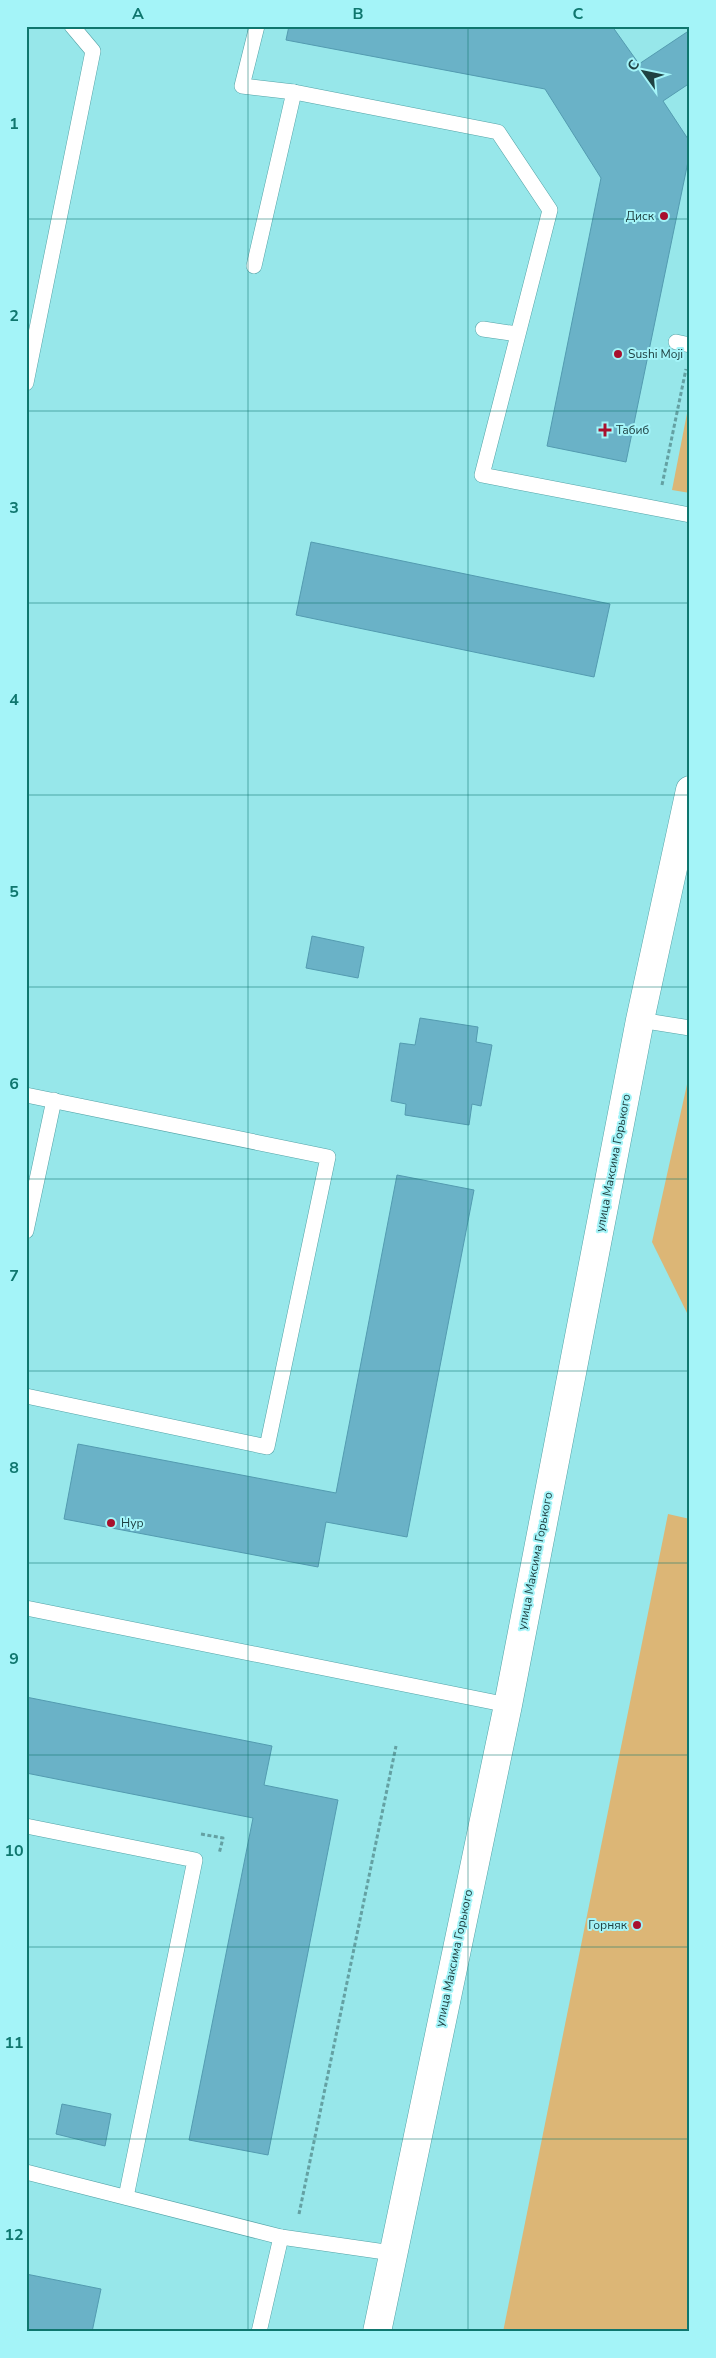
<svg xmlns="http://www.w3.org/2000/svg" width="716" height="2358" viewBox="0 0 716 2358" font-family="'Nunito Sans',sans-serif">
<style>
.green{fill:#dcb676}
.building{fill:#6ab2c7;stroke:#539bb0}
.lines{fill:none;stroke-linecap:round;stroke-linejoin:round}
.service-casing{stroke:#53a3a7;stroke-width:16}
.secondary-casing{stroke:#53a3a7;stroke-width:29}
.path{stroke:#64a1a3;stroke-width:3;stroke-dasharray:4 2.5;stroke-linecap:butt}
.service{stroke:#fff;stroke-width:15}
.secondary{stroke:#fff;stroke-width:28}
.grid{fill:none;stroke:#0f766e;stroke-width:1;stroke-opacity:0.55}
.poi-dot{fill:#a8102e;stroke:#a4f4f8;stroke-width:2}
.labels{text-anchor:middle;stroke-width:4;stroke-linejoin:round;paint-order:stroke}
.poi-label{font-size:12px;fill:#1f4142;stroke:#a4f4f8;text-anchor:start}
.street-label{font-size:12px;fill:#1f4142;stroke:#a4f4f8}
.neatline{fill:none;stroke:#0f766e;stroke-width:2}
.grid-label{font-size:16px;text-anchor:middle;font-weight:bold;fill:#0f766e}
</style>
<rect width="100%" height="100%" fill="#97e7ea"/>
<g class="green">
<path d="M690,398V493L672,490Z"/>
<path d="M690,1071V1319L652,1242Z"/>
<path d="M668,1514L690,1519V2332H503Z"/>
</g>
<g class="building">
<path d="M289,26H612L639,64L690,30V83L663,101L690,142V152L626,462L547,446L601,178L545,89L286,40Z"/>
<path d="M311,542L610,604L594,677L296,615Z"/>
<path d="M312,936L364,947L358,978L306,968Z"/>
<path d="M420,1018L478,1027L476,1042L492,1045L481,1106L472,1104L469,1125L405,1115L406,1104L391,1101L400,1043L415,1045Z"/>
<path d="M397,1175L474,1190L407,1537L326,1522L318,1567L64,1519L78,1444L336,1493Z"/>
<path d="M26,1697L272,1746L264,1785L338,1800L268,2155L189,2140L253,1818L26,1773Z"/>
<path d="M62,2104L111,2114L105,2146L56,2134Z"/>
<path d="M26,2274L101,2289L92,2332H26Z"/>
</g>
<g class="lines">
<g class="service-casing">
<g id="service">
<path d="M257,26L242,86L294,92L498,132L550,210L482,475L690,515"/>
<path d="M254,266L294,92"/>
<path d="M483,329L517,334"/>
<path d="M676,342L690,345"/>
<path d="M26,383L93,51L72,26"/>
<path d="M640,1020L690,1028"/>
<path d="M26,1095L328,1157L267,1447L26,1396"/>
<path d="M26,1231L54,1100"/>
<path d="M26,1608L508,1705"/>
<path d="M26,1826L195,1860L126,2197"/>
<path d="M26,2172L281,2237L392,2253"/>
<path d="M259,2332L281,2237"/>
</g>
</g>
<g class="secondary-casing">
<path id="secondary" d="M377,2332L508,1705L640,1020L690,790"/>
</g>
<g class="path">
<path d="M662,485L686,369"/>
<path d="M201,1834L223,1838L219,1854"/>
<path d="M299,2214L396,1746"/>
</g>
<use href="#service" class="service"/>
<use href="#secondary" class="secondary"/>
</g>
<path class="grid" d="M248,26V2332M468,26V2332M26,219H690M26,411H690M26,603H690M26,795H690M26,987H690M26,1179H690M26,1371H690M26,1563H690M26,1755H690M26,1947H690M26,2139H690"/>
<g class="poi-dot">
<circle cx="664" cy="216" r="5"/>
<circle cx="618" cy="354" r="5"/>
<path d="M602.5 422.5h5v5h5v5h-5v5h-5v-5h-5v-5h5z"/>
<circle cx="111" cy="1523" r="5"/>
<circle cx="637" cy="1925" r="5"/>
</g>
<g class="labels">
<g class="poi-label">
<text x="654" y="220" text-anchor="end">Диск</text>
<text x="628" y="358">Sushi Moji</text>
<text x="616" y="434">Табиб</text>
<text x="121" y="1527">Нур</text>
<text x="627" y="1929" text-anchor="end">Горняк</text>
</g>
<g class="street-label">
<text transform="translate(613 1163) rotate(-79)" y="4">улица Максима Горького</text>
<text transform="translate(535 1561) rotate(-79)" y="4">улица Максима Горького</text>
<text transform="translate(454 1958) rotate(-78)" y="4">улица Максима Горького</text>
</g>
</g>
<rect width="716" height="2358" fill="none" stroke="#a4f4f8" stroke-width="55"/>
<g transform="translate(644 72) rotate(303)" stroke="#a4f4f8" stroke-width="4" paint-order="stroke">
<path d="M0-4L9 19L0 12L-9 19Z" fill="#1f4142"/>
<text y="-8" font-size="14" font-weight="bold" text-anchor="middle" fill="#1f4142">С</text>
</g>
<rect x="28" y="28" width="660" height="2302" class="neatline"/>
<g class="grid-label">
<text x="138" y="19">A</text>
<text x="358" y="19">B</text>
<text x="578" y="19">C</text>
<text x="14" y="129">1</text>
<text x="14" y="321">2</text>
<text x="14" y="513">3</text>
<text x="14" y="705">4</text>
<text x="14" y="897">5</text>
<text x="14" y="1089">6</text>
<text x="14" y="1281">7</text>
<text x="14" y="1473">8</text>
<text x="14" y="1664">9</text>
<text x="14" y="1856">10</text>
<text x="14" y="2048">11</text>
<text x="14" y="2240">12</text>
</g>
</svg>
